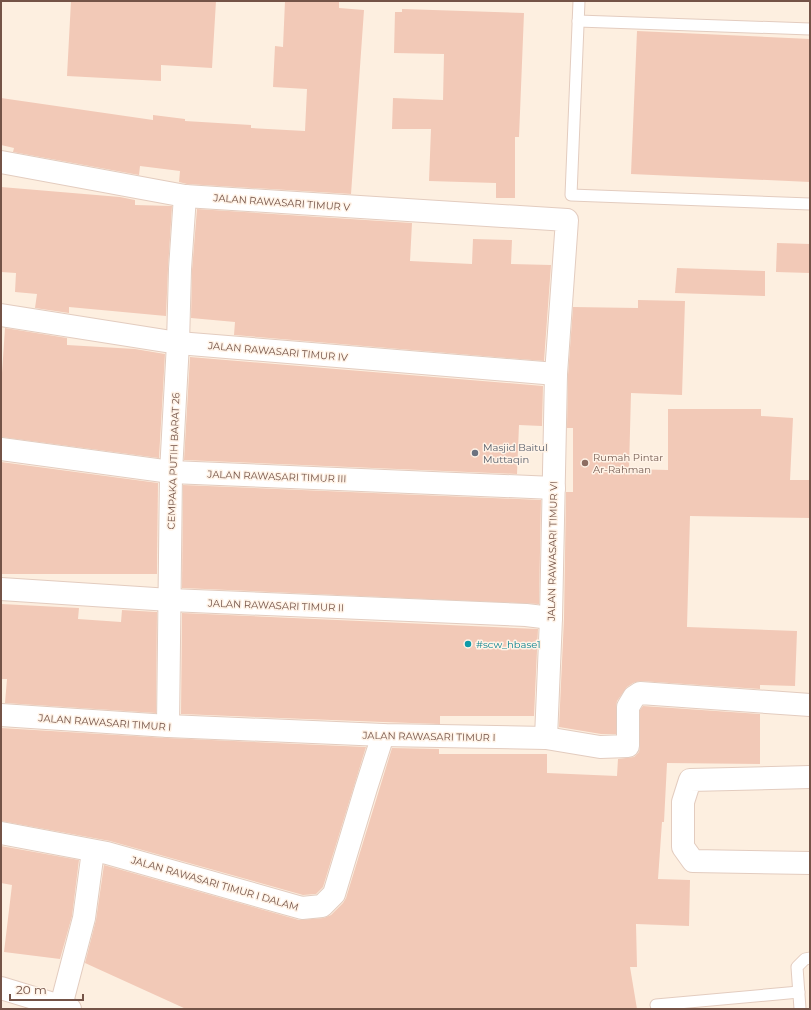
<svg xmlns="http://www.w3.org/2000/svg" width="811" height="1010" viewBox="0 0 811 1010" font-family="Montserrat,sans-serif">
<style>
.building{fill:#f2c9b7}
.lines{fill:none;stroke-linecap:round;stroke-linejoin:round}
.lane-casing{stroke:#e3ccbf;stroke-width:13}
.street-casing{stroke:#e3ccbf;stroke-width:24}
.lane{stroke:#fff;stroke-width:11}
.street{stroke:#fff;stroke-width:22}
.worship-dot{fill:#6b7280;stroke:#fff3e7;stroke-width:1.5}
.education-dot{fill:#8d6e63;stroke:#fff3e7;stroke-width:1.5}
.culture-dot{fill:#0f9aa8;stroke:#fff3e7;stroke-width:1.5}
.labels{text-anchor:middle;stroke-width:3;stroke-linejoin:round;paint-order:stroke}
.street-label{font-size:10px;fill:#745347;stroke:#fff3e7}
.worship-label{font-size:10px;fill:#5b616d;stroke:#fff3e7;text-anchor:start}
.education-label{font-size:10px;fill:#785e54;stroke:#fff3e7;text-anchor:start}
.culture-label{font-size:10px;fill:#0d838f;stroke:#fff3e7;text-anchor:start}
</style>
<rect width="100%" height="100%" fill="#fdefe0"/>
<g class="building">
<path d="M71,1H216L212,68L161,65V81L67,76Z"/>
<path d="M285,1H339V8L364,10L351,194L187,184L179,182L180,171L140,166L139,175L13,152L14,148L1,145V98L153,120V115L185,119V121L251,125V128L305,131L307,89L273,87L275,46L283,47Z"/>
<path d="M402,9L524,13L519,137H515V198H496V183L429,181L431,129H392L393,98L443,100L444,54L394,53L395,12H402Z"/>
<path d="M637,31L810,39V182L631,174Z"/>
<path d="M1,187L120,197L135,200V205L172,206L168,269L166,316L69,307V313L35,308L37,294L15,292L16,273L1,272Z"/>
<path d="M197,209L412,223L410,261L472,264L473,239L512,240L511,264L551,265L544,361L234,335L235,322L191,318L192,270Z"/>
<path d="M777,243L810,244V273L776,272Z"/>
<path d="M677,268L765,271V296L675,293Z"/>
<path d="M638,300L685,301L682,395L631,393L629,469L668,470V409H761V416L793,418L790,480H810V518L690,516L687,627L797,631L795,686L760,685V689L640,681L633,683L627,687L617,701L616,707V734H601L559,727L564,618L566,492H573V428H567L568,375L573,307L638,308Z"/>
<path d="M5,328L67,338V345L135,349L165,354L159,458L1,437V373H2Z"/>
<path d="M190,357L543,386L542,426L519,425L517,474L184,460Z"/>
<path d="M1,462L158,483L157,574H1Z"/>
<path d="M183,485L541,500L539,604L182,588Z"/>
<path d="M1,604L79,608L78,619L121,622L122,610L157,612L156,713L5,703L7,679H1Z"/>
<path d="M182,613L538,629L534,716H440V724L383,722L181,714Z"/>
<path d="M643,706L760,714V764L667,763L664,822H662L658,879L690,880L689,926L636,924L637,967H630L637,1009H186L85,963L96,920L104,865L299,920L324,918L331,915L343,903L346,898L392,748L439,749V754H547V773L617,776L618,759L634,757L639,752L640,746V710Z"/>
<path d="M1,728L167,738L366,747L323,887L316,894L303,895L110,841L1,821Z"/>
<path d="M1,846L79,860L72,916L60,959L4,952L12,885L1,883Z"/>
</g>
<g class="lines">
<g class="lane-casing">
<g id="lane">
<path d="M579,1L571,195L810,204"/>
<path d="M578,21L810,29"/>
<path d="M656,1005L799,992"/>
<path d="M800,1009L797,967L805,959L810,958"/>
</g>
</g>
<g class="street-casing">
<g id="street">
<path d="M1,162L185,196L567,220L556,374L551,618L546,738"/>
<path d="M1,315L178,343L556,374"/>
<path d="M1,449L171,472L554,488"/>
<path d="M1,589L170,600L526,615L551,618"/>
<path d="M1,715L168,726L383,735L546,738L600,747L628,746V707L634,697L640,693L810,705"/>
<path d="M168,726L171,472L178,343L180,269L185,196"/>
<path d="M810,777L690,780L683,802V847L693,861L810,863"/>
<path d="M1,833L107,853L302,908L322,906L334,894L366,788L383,735"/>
<path d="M1,988L70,1009"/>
<path d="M61,1006L84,918L93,851"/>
</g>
</g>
<use href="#lane" class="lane"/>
<use href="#street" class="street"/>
</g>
<circle class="worship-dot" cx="475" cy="453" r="4"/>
<circle class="education-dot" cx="585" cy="463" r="4"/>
<circle class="culture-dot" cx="468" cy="644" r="4"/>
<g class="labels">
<g class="street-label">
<text transform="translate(282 202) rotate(4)" y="4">JALAN RAWASARI TIMUR V</text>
<text transform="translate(278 351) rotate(5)" y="4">JALAN RAWASARI TIMUR IV</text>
<text transform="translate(173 461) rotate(-88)" y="4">CEMPAKA PUTIH BARAT 26</text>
<text transform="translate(277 476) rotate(2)" y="4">JALAN RAWASARI TIMUR III</text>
<text transform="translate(552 551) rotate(-89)" y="4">JALAN RAWASARI TIMUR VI</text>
<text transform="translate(276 605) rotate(2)" y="4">JALAN RAWASARI TIMUR II</text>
<text transform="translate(105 722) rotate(4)" y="4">JALAN RAWASARI TIMUR I</text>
<text transform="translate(429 736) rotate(1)" y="4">JALAN RAWASARI TIMUR I</text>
<text transform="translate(215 883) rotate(16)" y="4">JALAN RAWASARI TIMUR I DALAM</text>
</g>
<g class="worship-label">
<text x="483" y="451">Masjid Baitul<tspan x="483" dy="12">Muttaqin</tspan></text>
</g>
<g class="education-label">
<text x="593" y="461">Rumah Pintar<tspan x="593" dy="12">Ar-Rahman</tspan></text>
</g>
<g class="culture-label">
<text x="476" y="648">#scw_hbase1</text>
</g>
</g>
<rect width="811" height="1010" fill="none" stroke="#745347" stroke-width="4"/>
<path d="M10 994v6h73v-6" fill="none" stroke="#745347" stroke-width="2"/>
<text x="16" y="994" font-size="12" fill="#745347" stroke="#fff3e7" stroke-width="3" paint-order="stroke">20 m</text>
</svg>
